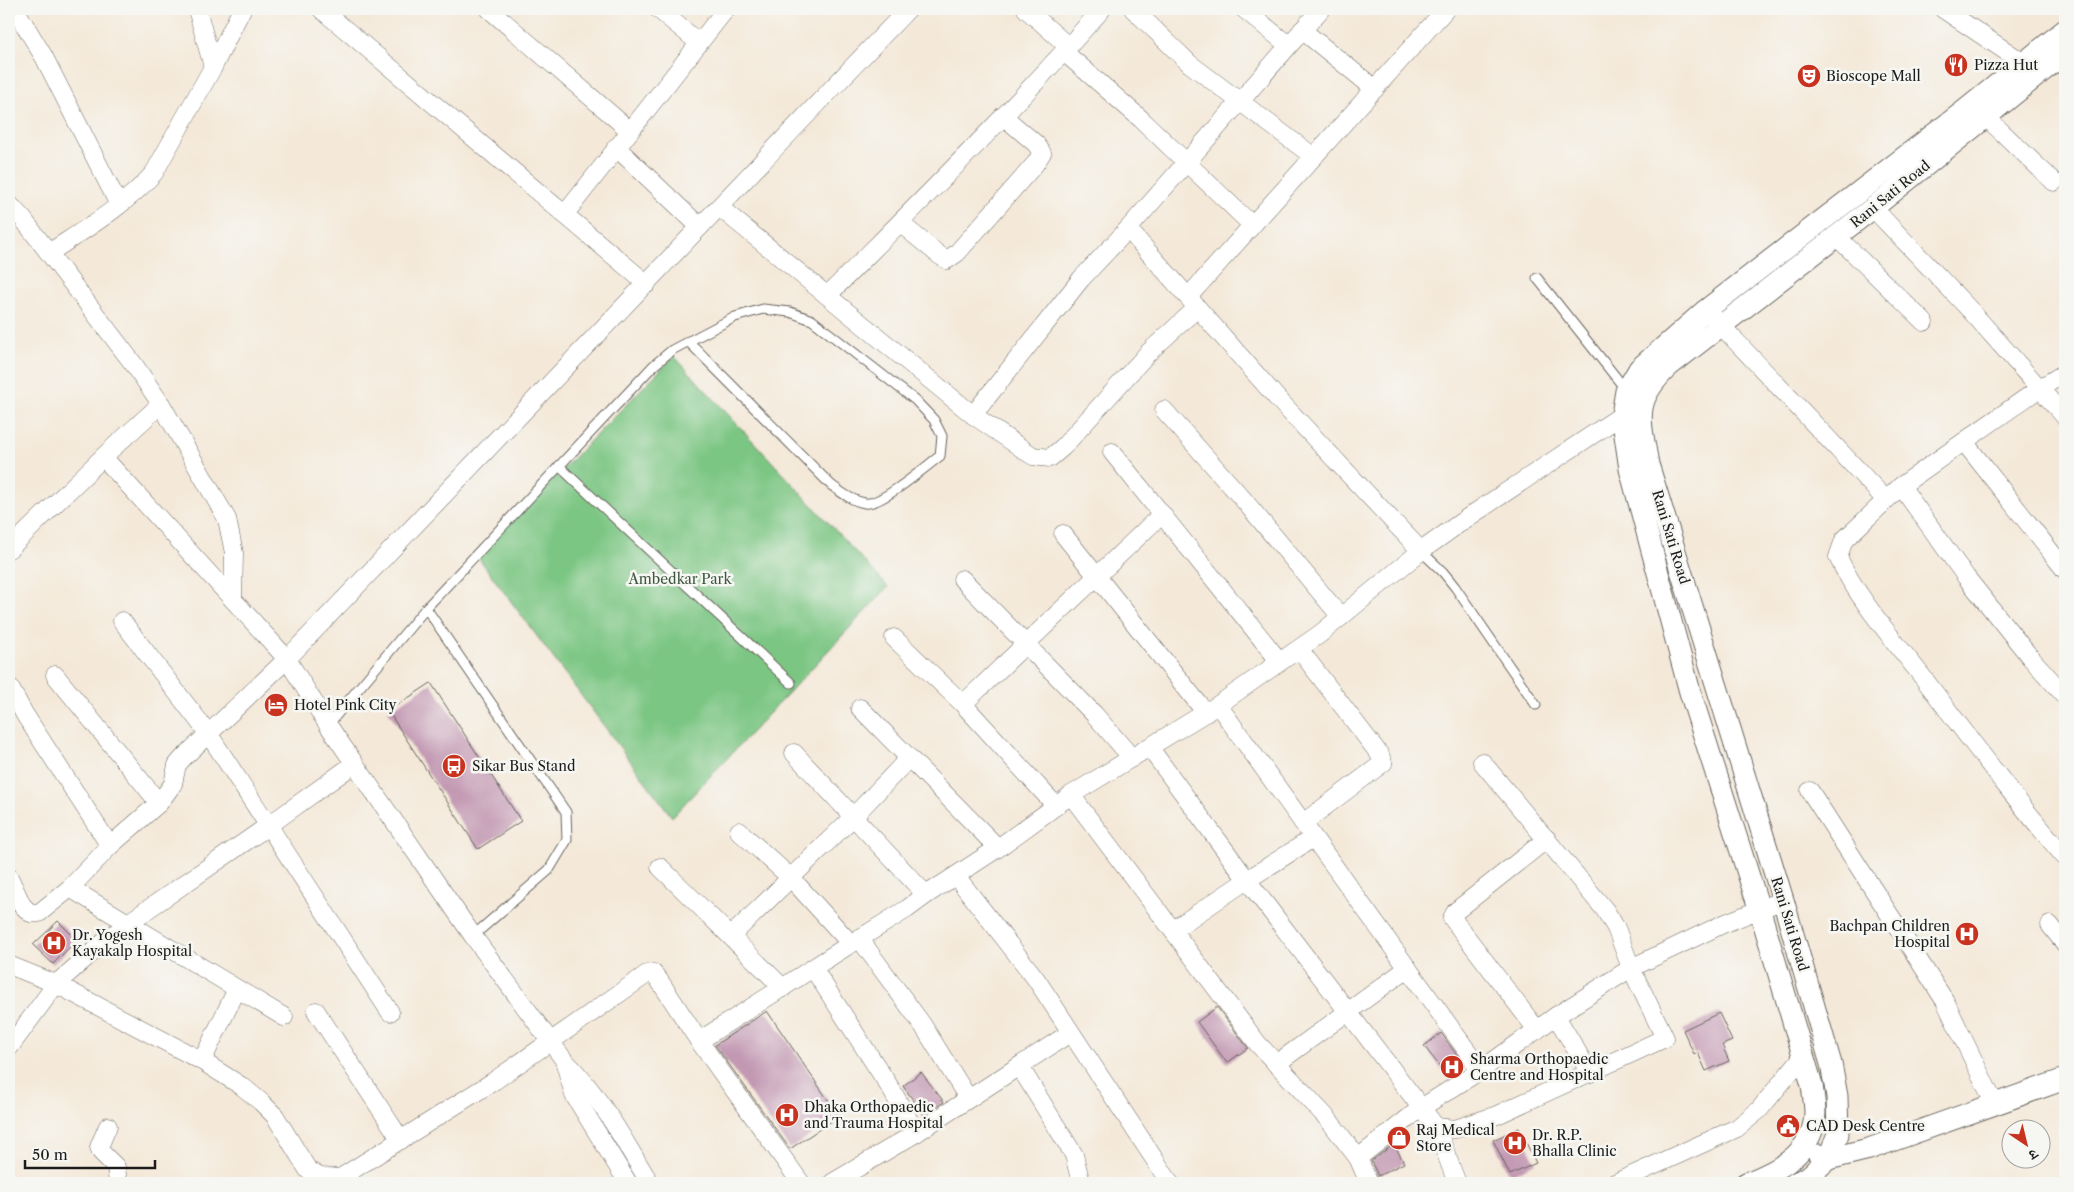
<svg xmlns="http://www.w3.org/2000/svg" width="2074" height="1192" viewBox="0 0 2074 1192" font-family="'Libre Caslon Text','Noto Serif Devanagari',serif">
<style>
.green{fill:#7cc683;stroke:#4c7150}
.building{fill:#c298b2}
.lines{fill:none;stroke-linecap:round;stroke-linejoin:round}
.service-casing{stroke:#68645e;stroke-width:11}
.minor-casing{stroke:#68645e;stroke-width:19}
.tertiary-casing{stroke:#68645e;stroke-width:23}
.service{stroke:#fff;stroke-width:9}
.minor{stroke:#fff;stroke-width:18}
.tertiary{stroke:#fff;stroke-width:21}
.labels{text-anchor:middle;stroke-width:5;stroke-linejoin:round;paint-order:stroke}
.poi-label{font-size:14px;fill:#1c1c1c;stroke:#f6f6f2;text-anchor:start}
.street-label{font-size:14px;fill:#1c1c1c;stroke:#f6f6f2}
.park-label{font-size:14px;fill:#3e5840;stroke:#f6f6f2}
</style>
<rect width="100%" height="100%" fill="#f6f6f2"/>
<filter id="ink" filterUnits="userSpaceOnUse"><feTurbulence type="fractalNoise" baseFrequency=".02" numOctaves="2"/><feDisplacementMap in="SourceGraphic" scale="10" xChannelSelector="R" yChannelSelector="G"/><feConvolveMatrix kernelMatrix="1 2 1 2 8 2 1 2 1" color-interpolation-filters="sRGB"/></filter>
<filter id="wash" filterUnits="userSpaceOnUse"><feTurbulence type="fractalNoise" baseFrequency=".0096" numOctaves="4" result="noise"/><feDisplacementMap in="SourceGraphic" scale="20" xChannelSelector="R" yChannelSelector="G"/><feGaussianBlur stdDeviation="1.12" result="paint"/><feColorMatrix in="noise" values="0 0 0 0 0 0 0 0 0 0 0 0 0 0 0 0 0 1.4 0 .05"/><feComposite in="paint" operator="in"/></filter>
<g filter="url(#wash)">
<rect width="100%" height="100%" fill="#f4e9d9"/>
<path class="green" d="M674,356L888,587L672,817L477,556Z"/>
<g id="blocks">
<g class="building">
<path d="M431,683L521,821L478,849L388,711Z"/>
<path d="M58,921L77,940L53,964L33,945Z"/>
<path d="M1217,1007L1248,1048L1227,1063L1197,1022Z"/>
<path d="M767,1011L839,1116L790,1149L715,1045Z"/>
<path d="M1719,1013L1732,1041L1722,1045L1729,1061L1706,1071L1698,1053L1694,1054L1683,1030Z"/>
<path d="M1441,1033L1464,1065L1448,1077L1424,1046Z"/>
<path d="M921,1072L944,1102L924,1115L903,1086Z"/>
<path d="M1519,1128L1536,1163L1510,1175L1493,1140Z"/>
<path d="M1394,1144L1404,1163L1378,1176L1371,1161Z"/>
</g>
</g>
</g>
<g filter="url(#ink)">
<use href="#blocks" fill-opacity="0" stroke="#68645e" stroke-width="1"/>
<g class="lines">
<g class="service-casing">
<g id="service">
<path d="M1537,278L1626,390"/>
<path d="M559,466L791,683"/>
<path d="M1421,551L1443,572L1455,587L1536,705"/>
<path d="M426,608L566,812L567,840L549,870L473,936"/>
<path d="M328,725L426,608L653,366L672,350L735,317L763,309L790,312L812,320L915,400L934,420L942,436L940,456C926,466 881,506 865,503C852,501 842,493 831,485L688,341"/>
</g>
</g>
<g class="minor-casing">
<g id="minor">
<path d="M15,9L44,57L119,205"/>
<path d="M197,9L213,67"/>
<path d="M321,9L647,284"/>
<path d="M489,9L629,130"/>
<path d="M658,9L698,42"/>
<path d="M1026,9L1069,47"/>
<path d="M1133,9L1190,64L1314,157"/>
<path d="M1244,9L1288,45"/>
<path d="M1943,9L2034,70"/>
<path d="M1302,30L1375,89"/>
<path d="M1064,52L1141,119L1252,225"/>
<path d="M1986,117L2054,182"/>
<path d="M616,147L700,227"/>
<path d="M9,204L23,219L135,366L161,404L227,519L234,553L233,599"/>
<path d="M719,207L973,415L1033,456L1050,458L1063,447L1148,353L1197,308"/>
<path d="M1873,208L1971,311L2065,417"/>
<path d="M565,214L726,9"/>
<path d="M900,223L939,255L947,260L957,253L1035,164L1042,153L1036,144L1003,116"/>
<path d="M1128,229L1277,398L1421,551"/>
<path d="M1836,236L1924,322"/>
<path d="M49,253C85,229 125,206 154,173L213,67L242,9"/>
<path d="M828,295C921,201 1015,108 1102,9"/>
<path d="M1188,297L1446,9"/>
<path d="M1713,317L1886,500"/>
<path d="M2065,373L2040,388L1901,486L1844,540L1838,557C1857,598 1893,639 1921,675C1968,736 2014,799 2065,857"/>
<path d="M1164,410L1242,498L1341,617"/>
<path d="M973,415L1081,279L1128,229L1321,9"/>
<path d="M1965,443L2065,570"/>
<path d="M1112,452L1280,662"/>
<path d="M1901,486L1966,577L2030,657L2065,696"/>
<path d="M1063,534L1206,713"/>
<path d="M9,549L103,457L161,404"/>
<path d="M962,579L1094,714L1132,758"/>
<path d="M122,621L208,733L390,1012"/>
<path d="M894,638L963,704L1056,806"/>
<path d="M1299,649L1380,755L1383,763L1303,823"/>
<path d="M55,675L159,803"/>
<path d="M9,686L25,715L110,846"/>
<path d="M963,704L1162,514"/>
<path d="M1218,705L1481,1070"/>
<path d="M860,708L998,848"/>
<path d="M1149,747L1247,880L1436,1127L1457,1183"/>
<path d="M794,753L926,895"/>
<path d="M1810,791L1945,1001L1995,1105"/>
<path d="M1071,795L1258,1044L1328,1119L1358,1158L1369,1183"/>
<path d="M739,831L791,878L851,944"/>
<path d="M660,867L783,988"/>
<path d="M956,876L1036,979L1170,1183"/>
<path d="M9,877L22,905L30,913H39L70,888L110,846L159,803L173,784L177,765L183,758L287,659L103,457"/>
<path d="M70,888L284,1017"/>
<path d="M2050,925L2065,944"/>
<path d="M1173,930L1247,880L1313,838"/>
<path d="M731,936L853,817L909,758"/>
<path d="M859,938L922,1024L968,1098"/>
<path d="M9,965L56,984L202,1061L243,1087L261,1102L275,1116L308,1170L320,1177L340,1178L494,1081L647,974L653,973L659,980L699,1041L841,950L907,909L926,895L998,848L1071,795L1218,705L1320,634L1421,551L1467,518L1622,415"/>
<path d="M813,968L891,1089L916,1133"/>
<path d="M316,1011L401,1140"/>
<path d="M1556,1016L1590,1073"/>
<path d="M1537,1030L1452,918L1456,911L1547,839"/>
<path d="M699,1041L801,1183"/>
<path d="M9,1048L56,984L103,943L128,923L268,826L354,764"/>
<path d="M564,1060L574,1095L628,1183"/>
<path d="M202,1061L237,989"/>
<path d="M1276,1064L1408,968"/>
<path d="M1020,1067L1074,1155L1081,1183"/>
<path d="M108,1126L99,1147L101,1152L116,1167L118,1183"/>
<path d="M1436,1127L1455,1129L1497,1115L1665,1038L1631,968L1616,928L1605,910L1482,762"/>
<path d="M1358,1158L1421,1108L1481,1070L1556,1016L1631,968L1723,924L1783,900"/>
<path d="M650,1183C624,1141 600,1095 564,1060L473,936L328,725L287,659L908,9"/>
<path d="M832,1183L916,1133L1070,1033"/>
<path d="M1615,1183L1737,1128L1759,1110L1804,1055"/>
</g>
</g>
<g class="tertiary-casing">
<g id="tertiary">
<path d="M1819,1155L1828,1159L1869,1149L2065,1079"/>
<path d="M1746,1183C1778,1171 1814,1153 1815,1113C1815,1104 1813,1094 1812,1085L1760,911L1690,692L1630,469L1622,415L1626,391L1639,369L1706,310L1964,111L2065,30"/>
<path d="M1795,1183L1808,1177L1828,1159L1838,1134L1837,1096L1831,1064L1783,900L1648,464C1640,418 1632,401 1669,366L1873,208L2065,53"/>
</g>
</g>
<use href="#service" class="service"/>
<use href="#minor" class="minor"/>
<use href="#tertiary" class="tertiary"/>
</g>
</g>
<defs>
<g id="restaurant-disc" transform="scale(1.25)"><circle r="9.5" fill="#c8321e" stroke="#f6f6f2"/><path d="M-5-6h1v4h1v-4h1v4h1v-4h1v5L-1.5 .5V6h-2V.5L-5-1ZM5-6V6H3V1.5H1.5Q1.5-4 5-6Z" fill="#fff"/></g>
<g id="theatre-disc" transform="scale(1.25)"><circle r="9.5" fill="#c8321e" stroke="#f6f6f2"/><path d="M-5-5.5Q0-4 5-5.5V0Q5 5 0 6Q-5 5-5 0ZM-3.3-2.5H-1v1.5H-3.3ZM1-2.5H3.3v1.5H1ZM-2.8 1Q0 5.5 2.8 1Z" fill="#fff"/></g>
<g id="hotel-disc" transform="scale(1.25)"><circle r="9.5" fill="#c8321e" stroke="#f6f6f2"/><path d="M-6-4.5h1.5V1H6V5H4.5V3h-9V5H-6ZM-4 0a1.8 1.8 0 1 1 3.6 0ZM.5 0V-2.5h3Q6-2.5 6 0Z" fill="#fff"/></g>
<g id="bus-disc" transform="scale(1.25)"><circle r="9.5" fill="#c8321e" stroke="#f6f6f2"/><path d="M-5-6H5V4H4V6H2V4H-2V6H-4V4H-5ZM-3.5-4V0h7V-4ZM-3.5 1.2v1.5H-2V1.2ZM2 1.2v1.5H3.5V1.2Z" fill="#fff"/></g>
<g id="hospital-disc" transform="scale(1.25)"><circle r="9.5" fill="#c8321e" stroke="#f6f6f2"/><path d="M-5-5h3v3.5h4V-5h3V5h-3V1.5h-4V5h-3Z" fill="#fff"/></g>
<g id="civic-disc" transform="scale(1.25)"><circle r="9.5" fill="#c8321e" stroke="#f6f6f2"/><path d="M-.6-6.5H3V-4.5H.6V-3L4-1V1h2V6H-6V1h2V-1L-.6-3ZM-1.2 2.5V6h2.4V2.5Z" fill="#fff"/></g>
<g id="shop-disc" transform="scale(1.25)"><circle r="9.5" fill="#c8321e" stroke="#f6f6f2"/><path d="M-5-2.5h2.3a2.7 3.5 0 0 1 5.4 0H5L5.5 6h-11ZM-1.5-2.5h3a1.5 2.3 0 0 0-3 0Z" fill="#fff"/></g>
</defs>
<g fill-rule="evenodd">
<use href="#restaurant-disc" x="1956" y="65"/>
<use href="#theatre-disc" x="1809" y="76"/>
<use href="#hotel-disc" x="276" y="705"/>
<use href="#bus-disc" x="454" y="766"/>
<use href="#hospital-disc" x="1967" y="934"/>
<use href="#hospital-disc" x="54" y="943"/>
<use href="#hospital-disc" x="1452" y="1067"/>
<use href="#hospital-disc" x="787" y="1115"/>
<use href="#civic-disc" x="1788" y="1126"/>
<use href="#shop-disc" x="1399" y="1138"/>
<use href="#hospital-disc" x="1515" y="1143"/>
</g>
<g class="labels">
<g class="poi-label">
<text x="1974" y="70">Pizza Hut</text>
<text x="1826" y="81">Bioscope Mall</text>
<text x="294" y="710">Hotel Pink City</text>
<text x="472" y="771">Sikar Bus Stand</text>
<text x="1950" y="931" text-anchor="end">Bachpan Children<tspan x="1950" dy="16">Hospital</tspan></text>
<text x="72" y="940">Dr. Yogesh<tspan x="72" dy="16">Kayakalp Hospital</tspan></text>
<text x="1470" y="1064">Sharma Orthopaedic<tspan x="1470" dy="16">Centre and Hospital</tspan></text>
<text x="804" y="1112">Dhaka Orthopaedic<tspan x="804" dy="16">and Trauma Hospital</tspan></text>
<text x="1806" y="1131">CAD Desk Centre</text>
<text x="1416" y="1135">Raj Medical<tspan x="1416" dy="16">Store</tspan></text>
<text x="1532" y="1140">Dr. R.P.<tspan x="1532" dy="16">Bhalla Clinic</tspan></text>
</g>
<g class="street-label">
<text transform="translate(1890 194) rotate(-39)" y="5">Rani Sati Road</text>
<text transform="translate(1671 537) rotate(73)" y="5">Rani Sati Road</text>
<text transform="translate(1790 924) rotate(73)" y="5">Rani Sati Road</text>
</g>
<g class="park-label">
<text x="680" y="584">Ambedkar Park</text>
</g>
</g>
<rect width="2074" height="1192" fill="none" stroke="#f6f6f2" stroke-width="30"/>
<g transform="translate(2026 1144) rotate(145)"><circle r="24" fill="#f6f6f2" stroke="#9f9f9c"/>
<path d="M0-4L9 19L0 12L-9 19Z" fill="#c8321e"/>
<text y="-8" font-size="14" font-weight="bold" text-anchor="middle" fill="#1c1c1c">उ</text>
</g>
<path d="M25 1160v8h130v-8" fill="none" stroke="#1c1c1c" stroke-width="2.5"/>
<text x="32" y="1160" font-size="15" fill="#1c1c1c" stroke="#f6f6f2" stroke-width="4" paint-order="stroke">50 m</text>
</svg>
